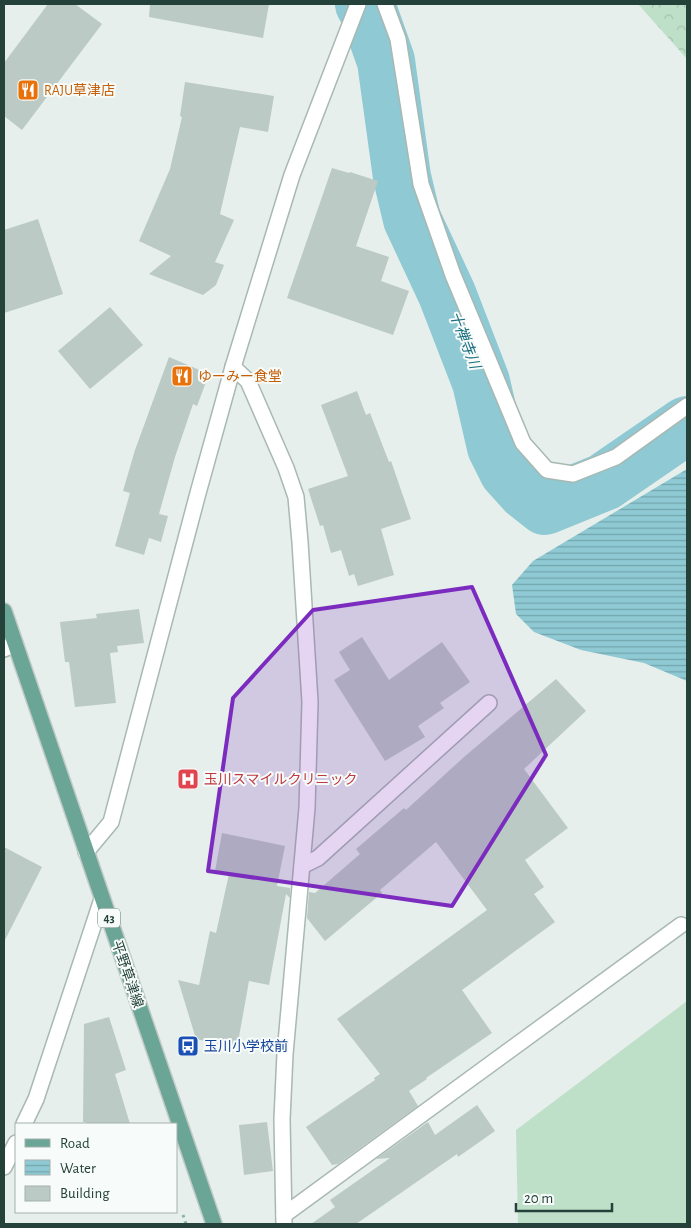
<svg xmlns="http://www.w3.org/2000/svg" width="691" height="1228" viewBox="0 0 691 1228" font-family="'Alegreya Sans','Noto Sans JP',sans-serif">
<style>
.grass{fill:#bfe0c8}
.park{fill:url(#park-crowns)}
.water{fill:url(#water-rules)}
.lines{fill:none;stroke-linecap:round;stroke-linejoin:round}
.river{stroke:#8ec9d4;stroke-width:58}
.building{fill:#bbcac4}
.service-casing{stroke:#a8b8b2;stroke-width:18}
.minor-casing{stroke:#a8b8b2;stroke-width:18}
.primary-casing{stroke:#c2cac8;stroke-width:18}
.path{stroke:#86b3a5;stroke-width:3;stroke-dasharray:2.5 4;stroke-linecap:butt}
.service{stroke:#fff;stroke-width:15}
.minor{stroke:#fff;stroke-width:15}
.primary{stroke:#6aa596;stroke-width:15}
.marked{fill:#7b2cbf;fill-opacity:0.2;stroke:#7b2cbf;stroke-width:4;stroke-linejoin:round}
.labels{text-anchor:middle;stroke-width:4;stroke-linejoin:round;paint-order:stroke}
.shield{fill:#f7fbf9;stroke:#637a73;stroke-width:1}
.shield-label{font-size:12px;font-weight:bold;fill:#24423a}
.food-label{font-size:14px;fill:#c56008;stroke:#f7fbf9;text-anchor:start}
.health-label{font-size:14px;fill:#be3a42;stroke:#f7fbf9;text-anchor:start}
.street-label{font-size:14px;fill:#24423a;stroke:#f7fbf9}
.transit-label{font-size:14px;fill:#164399;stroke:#f7fbf9;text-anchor:start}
.water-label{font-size:15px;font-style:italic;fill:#1c6f80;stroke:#f7fbf9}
</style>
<defs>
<pattern id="park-crowns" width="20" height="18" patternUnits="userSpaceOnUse" patternTransform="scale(1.25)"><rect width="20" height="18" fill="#bfe0c8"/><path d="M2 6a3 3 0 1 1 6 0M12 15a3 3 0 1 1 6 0" fill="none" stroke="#a4c1ad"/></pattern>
<pattern id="water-rules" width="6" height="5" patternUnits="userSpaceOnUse" patternTransform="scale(1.25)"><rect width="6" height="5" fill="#8ec9d4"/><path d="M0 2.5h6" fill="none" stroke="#74a5ad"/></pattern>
</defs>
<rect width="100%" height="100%" fill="#e6efeb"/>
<path class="grass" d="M687,1001V1224H518L516,1130Z"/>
<path class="park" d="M638,4H687V59Z"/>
<path class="water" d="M687,469V681L644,663L581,650L534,632L516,614L512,585L533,561Z"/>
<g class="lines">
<path class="river" d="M364,4L369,13L386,61L402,177L412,219L447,294L481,382L496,447L508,471L526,491L545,506L604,482L687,425"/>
</g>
<g class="building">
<path d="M48,4H75L102,24L22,130L4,116V63Z"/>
<path d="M150,4H269L263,38L149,17Z"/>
<path d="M185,82L274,96L268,132L240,127L220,214L234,220L215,262L224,265L216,285L203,295L149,274L171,256L139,241L170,169L182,117L180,116Z"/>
<path d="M332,168L349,173L350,172L378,181L356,246L389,257L381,281L409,291L393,335L287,298Z"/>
<path d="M38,219L63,294L4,313V230Z"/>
<path d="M110,307L143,345L90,389L58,351Z"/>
<path d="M169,357L209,374L197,406L193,404L175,457L159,514L168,516L161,542L149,538L144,555L115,546L130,493L123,491L135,450Z"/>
<path d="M357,391L366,415L370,413L389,462L391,461L411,519L381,529L394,575L358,586L354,574L349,576L341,550L331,553L323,525L320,526L308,489L348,476L321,405Z"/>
<path d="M139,609L144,643L117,646L118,652L110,653L116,703L75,707L69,662H65L60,622L97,618L96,614Z"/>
<path d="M362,637L389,680L442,642L470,682L440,703L444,708L418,726L425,737L385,761L334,680L350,670L339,652Z"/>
<path d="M556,679L586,711L524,769L568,828L525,860L544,887L534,894L555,922L462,990L492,1033L426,1078L427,1079L409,1091L418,1106L338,1164L332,1165L306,1127L375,1080L374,1078L380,1074L337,1019L487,910L436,842L380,890L382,893L325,941L307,918L309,892L315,893L360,854L356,849L404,808L406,810L464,757Z"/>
<path d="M222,833L285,846L277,886L290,888V898L286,894L269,985L249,981L237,1048L196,1039L178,980L199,985L210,931L216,933L229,874L215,871Z"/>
<path d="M4,847L42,867L4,942Z"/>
<path d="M109,1017L126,1070L115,1074L130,1124H87L86,1122H83L84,1024Z"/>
<path d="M477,1105L495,1131L458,1157L457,1154L356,1224H311L335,1207L330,1200L390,1158L376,1159L428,1122L435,1135Z"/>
<path d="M267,1122L273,1171L244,1175L239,1125Z"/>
</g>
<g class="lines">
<g class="service-casing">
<g id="service">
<path d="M302,866L318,858L489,703"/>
<path d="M284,1215L681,925"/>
</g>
</g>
<g class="minor-casing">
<g id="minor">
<path d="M385,4L398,39L421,184L453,275L523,443L547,470L573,474L616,457L687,406"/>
<path d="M233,367L248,381L286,468L296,497L300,542L310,702L307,808L285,1054L282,1119L284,1224"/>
<path d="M4,649L15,644"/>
<path d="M86,852L111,822L198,493L233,367L292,175L358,4"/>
<path d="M24,1124L36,1099L102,899"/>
<path d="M4,1167L16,1143"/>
</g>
</g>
<g class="primary-casing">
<path id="primary" d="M4,611L214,1224"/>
</g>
<path class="path" d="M183,1215L186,1224"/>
<use href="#service" class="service"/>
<use href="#minor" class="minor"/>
<use href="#primary" class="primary"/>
</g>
<path class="marked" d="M472,587L546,755L452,906L208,871L233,698L313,610Z"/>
<defs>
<g id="restaurant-square" transform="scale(1.125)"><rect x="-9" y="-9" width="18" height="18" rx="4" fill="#e8710a" stroke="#f7fbf9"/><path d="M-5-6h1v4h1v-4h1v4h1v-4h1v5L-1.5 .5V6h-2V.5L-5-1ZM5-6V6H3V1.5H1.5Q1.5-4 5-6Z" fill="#fff"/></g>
<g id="hospital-square" transform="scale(1.125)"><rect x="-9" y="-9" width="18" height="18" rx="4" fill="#e0444e" stroke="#f7fbf9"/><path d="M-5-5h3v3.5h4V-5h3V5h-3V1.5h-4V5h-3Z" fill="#fff"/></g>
<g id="bus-square" transform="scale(1.125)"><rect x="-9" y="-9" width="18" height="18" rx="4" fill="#1a4fb4" stroke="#f7fbf9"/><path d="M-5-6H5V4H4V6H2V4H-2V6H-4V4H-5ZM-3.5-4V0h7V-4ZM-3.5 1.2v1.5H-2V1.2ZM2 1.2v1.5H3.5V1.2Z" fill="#fff"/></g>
</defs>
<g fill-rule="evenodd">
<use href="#restaurant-square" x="28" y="90"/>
<use href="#restaurant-square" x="182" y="376"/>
<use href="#hospital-square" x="188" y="779"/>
<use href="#bus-square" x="188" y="1046"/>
</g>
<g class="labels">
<rect class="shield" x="98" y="908.5" width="22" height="19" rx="4"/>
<g class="shield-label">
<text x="109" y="922">43</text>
</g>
<g class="food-label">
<text x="44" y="95">RAJU草津店</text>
<text x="198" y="381">ゆーみー食堂</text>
</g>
<g class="health-label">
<text x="204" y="784">玉川スマイルクリニック</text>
</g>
<g class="street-label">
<text transform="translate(128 974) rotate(71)" y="5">平野草津線</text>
</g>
<g class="transit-label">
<text x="204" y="1051">玉川小学校前</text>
</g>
<g class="water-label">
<text transform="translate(465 340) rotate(69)" y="5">十禅寺川</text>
</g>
</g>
<rect width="691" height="1228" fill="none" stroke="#24423a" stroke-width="10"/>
<rect x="15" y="1123" width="162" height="90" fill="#f7fbf9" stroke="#a3b1ad"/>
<rect x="25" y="1139" width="25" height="8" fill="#6aa596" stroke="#a3b1ad"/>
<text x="60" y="1148" font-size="15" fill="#24423a">Road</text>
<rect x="25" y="1160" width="25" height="15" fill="url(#water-rules)" stroke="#a3b1ad"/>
<text x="60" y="1173" font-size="15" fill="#24423a">Water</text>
<rect x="25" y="1186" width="25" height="15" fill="#bbcac4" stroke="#a3b1ad"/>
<text x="60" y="1198" font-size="15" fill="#24423a">Building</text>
<path d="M516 1203v8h96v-8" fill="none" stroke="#24423a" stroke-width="2.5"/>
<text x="524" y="1203" font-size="15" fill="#24423a" stroke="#f7fbf9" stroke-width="4" paint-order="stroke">20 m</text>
</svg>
